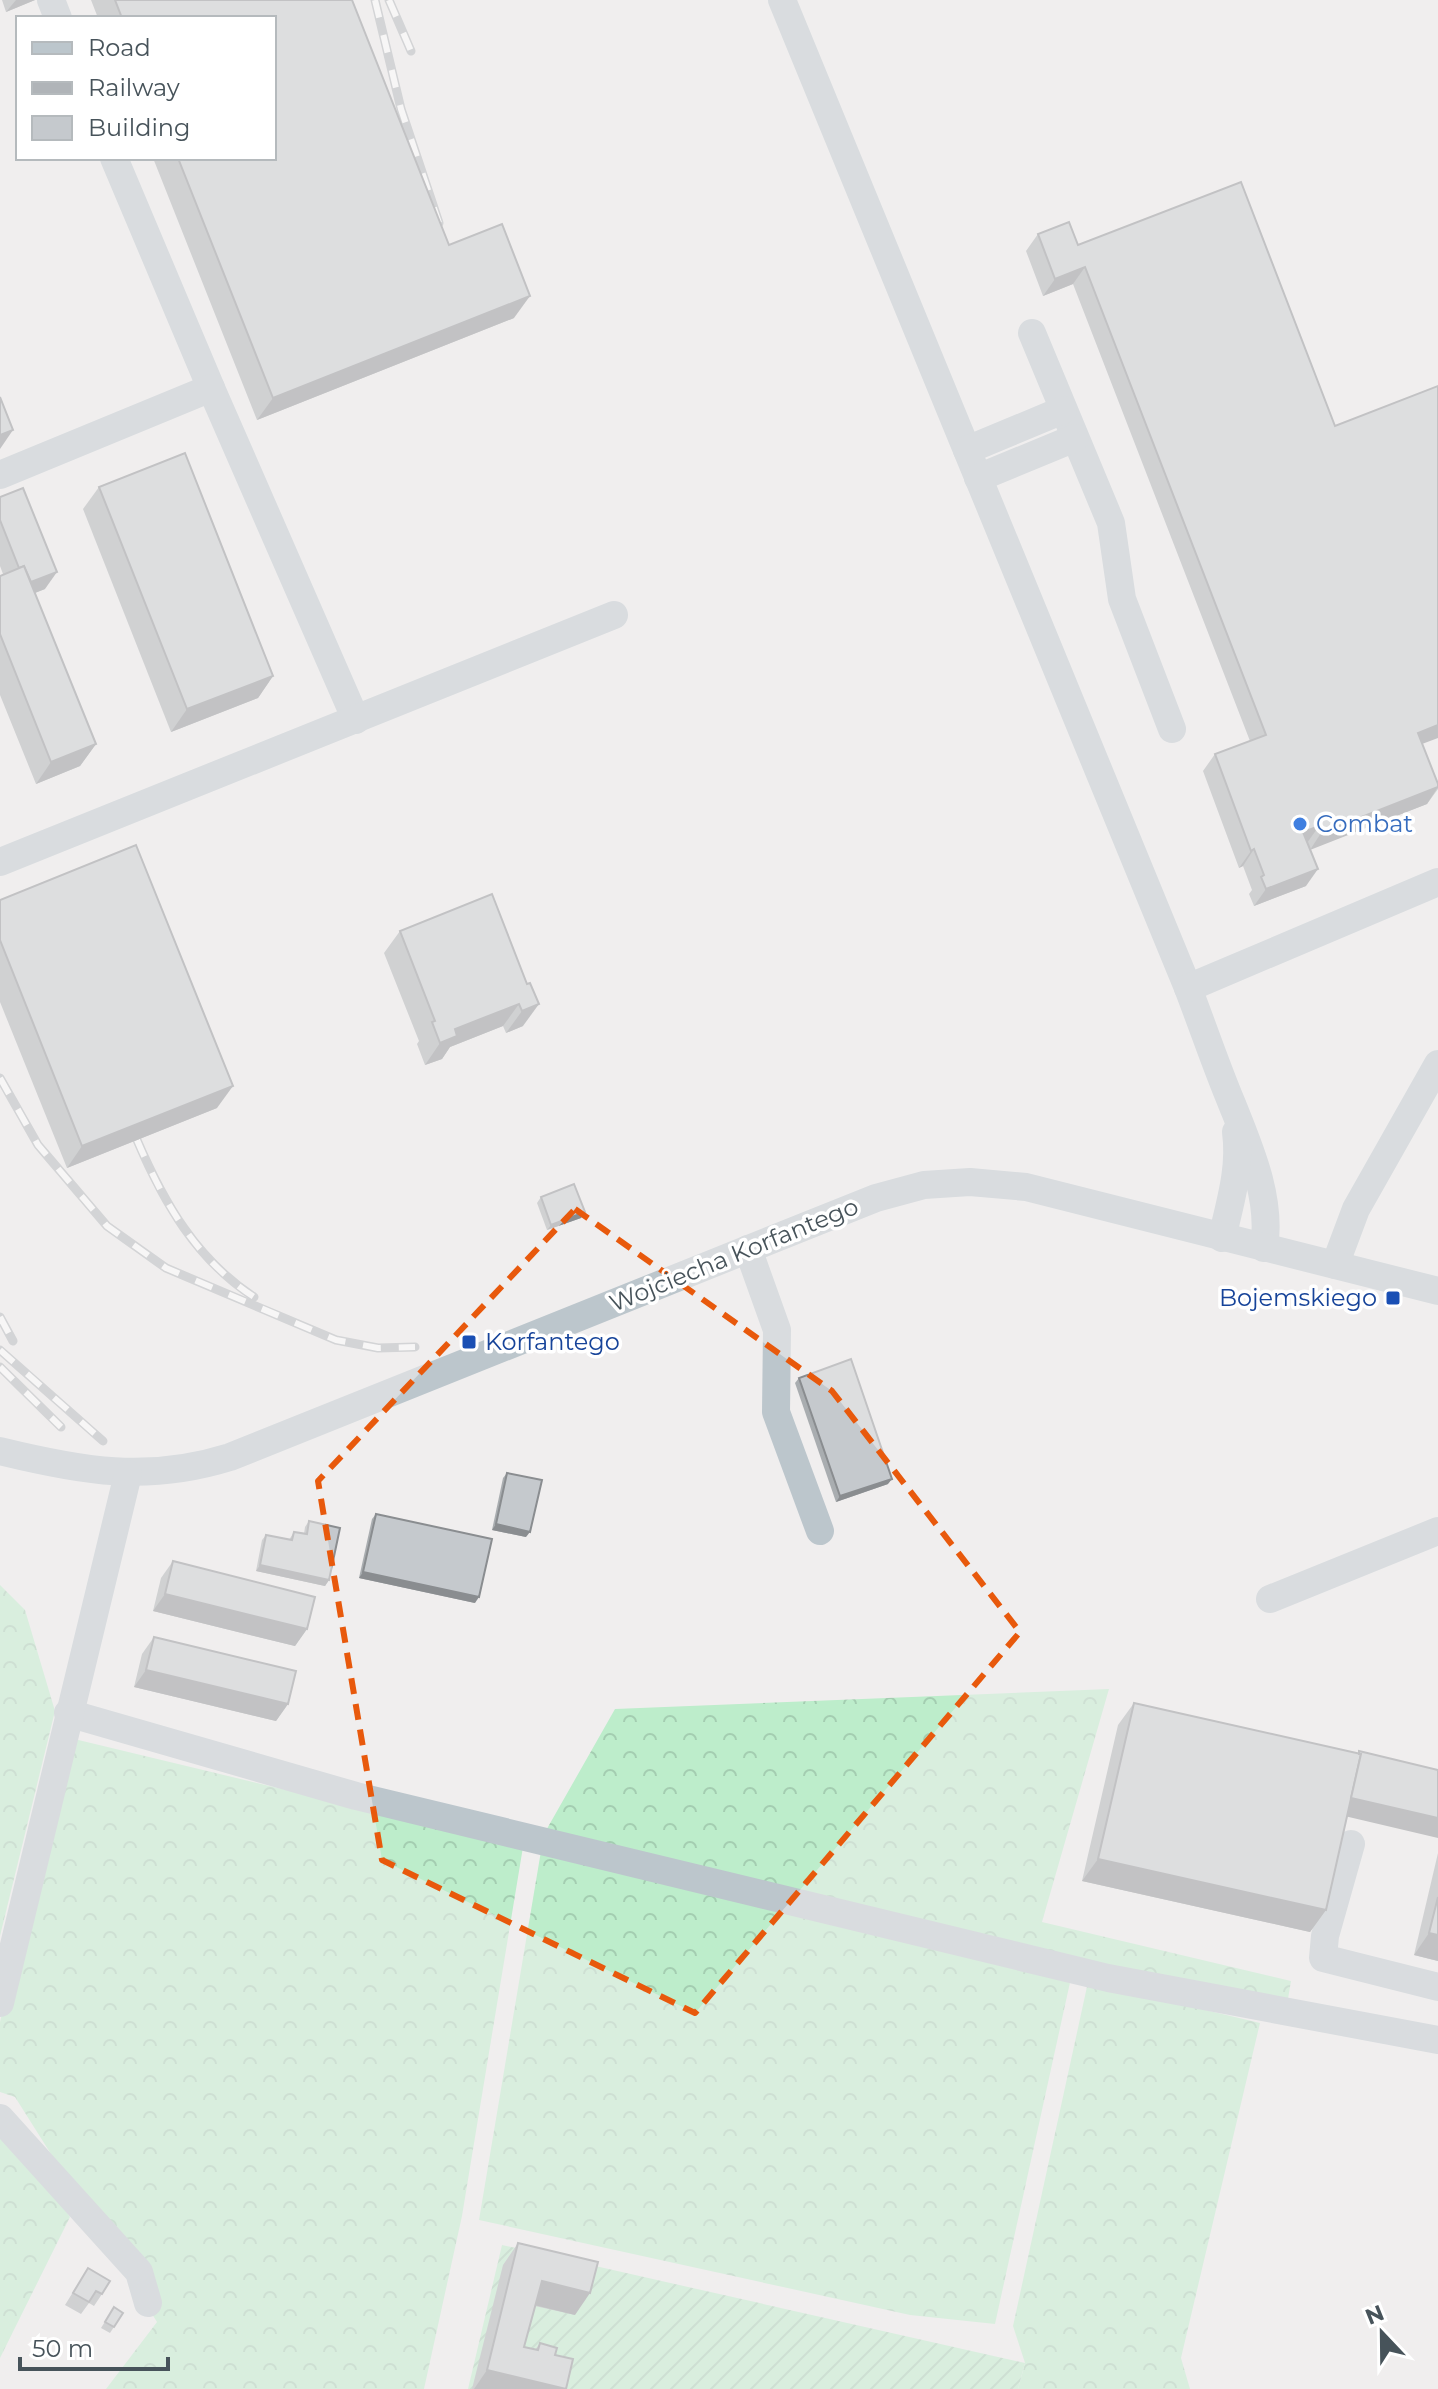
<svg xmlns="http://www.w3.org/2000/svg" width="1438" height="2389" viewBox="0 0 1438 2389" font-family="Montserrat,sans-serif">
<style>
.forest{fill:url(#forest-crowns)}
.garden{fill:url(#garden-furrows)}
.lines{fill:none;stroke-linecap:round;stroke-linejoin:round}
.minor{stroke:#bcc6cc;stroke-width:28}
.rail-casing{stroke:#b0b4b8;stroke-width:9}
.rail{stroke:#fff;stroke-width:6;stroke-dasharray:18;stroke-linecap:butt}
.wall{fill:#a9adb0}
.shaded-wall{fill:#8a8d90}
.building{fill:#c5c9cd;stroke:#8a8d90;stroke-width:2}
.marked{fill:none;stroke:#e8590c;stroke-width:6;stroke-dasharray:16 10;stroke-linejoin:round}
.shop-dot{fill:#3f7fe0;stroke:#fff;stroke-width:3}
.transit-dot{fill:#1a4fb4;stroke:#fff;stroke-width:3}
.labels{text-anchor:middle;stroke-width:7;stroke-linejoin:round;paint-order:stroke}
.shop-label{font-size:24px;fill:#366cbe;stroke:#fff;text-anchor:start}
.street-label{font-size:24px;fill:#47535a;stroke:#fff}
.transit-label{font-size:24px;fill:#164399;stroke:#fff;text-anchor:end}
</style>
<defs>
<pattern id="forest-crowns" width="20" height="18" patternUnits="userSpaceOnUse" patternTransform="scale(2)"><rect width="20" height="18" fill="#bdedcb"/><path d="M2 6a3 3 0 1 1 6 0M12 15a3 3 0 1 1 6 0" fill="none" stroke="#a4cdb1"/></pattern>
<pattern id="garden-furrows" width="10" height="10" patternUnits="userSpaceOnUse" patternTransform="scale(2)"><rect width="10" height="10" fill="#bdedcb"/><path d="M-1 1l2-2M0 10L10 0M9 11l2-2" fill="none" stroke="#a4cdb1"/></pattern>
</defs>
<rect width="100%" height="100%" fill="#f0eeee"/>
<g class="forest">
<path d="M0,1585L25,1610L55,1711L0,1936Z"/>
<path d="M1109,1689L1042,1922L1291,1981L1286,2011L544,1834L615,1709Z"/>
<path d="M66,1737L523,1847L462,2216L424,2389H106L157,2322L15,2097L0,2092V2022Z"/>
<path d="M541,1851L1071,1978L995,2324L910,2315L479,2220Z"/>
<path d="M1088,1982L1260,2023L1181,2358L1190,2389H1018L1025,2363L1013,2326Z"/>
<path d="M0,2118L70,2217L0,2358Z"/>
</g>
<path class="garden" d="M502,2245L1025,2363L1018,2389H468Z"/>
<g class="lines">
<g class="minor">
<path d="M51,0L58,18"/>
<path d="M782,0L1188,988C1203,1027 1216,1066 1232,1104C1250,1149 1272,1199 1264,1248"/>
<path d="M114,158L211,388"/>
<path d="M1032,333L1111,523L1122,599L1172,729"/>
<path d="M967,450L1063,410"/>
<path d="M0,475L211,388L356,720"/>
<path d="M978,478L1075,438"/>
<path d="M0,862L614,615"/>
<path d="M1188,988L1438,882"/>
<path d="M1222,1238C1230,1203 1241,1168 1236,1132"/>
<path d="M748,1249L777,1330L776,1412L820,1531"/>
<path d="M1335,1265L1356,1209L1438,1064"/>
<path d="M0,1451C82,1471 147,1483 230,1457L876,1198L924,1185L970,1182L1026,1187L1438,1291"/>
<path d="M1270,1599L1438,1531"/>
<path d="M68,1713L356,1796L1108,1978L1438,2040"/>
<path d="M1351,1844L1325,1936L1323,1958L1438,1987"/>
<path d="M0,2003L128,1474"/>
<path d="M0,2118L139,2272L148,2303"/>
</g>
<g class="rail-casing">
<g id="rail">
<path d="M375,0L401,109L439,223"/>
<path d="M389,0L411,51"/>
<path d="M0,1078L38,1145L107,1226L166,1268L336,1340L378,1348L415,1347"/>
<path d="M137,1140C164,1203 196,1259 254,1297"/>
<path d="M0,1317L13,1341"/>
<path d="M0,1350L103,1441"/>
<path d="M0,1367L61,1427"/>
</g>
</g>
<use href="#rail" class="rail"/>
</g>
<g class="wall">
<path d="M2,0H35L6,12Z"/>
<path d="M91,0H352L449,245L514,318L257,420L153,158H274V18H98Z"/>
<path d="M1038,234L1078,245L1422,744L1438,784V789L1427,804L1310,849L1306,886L1254,906L1249,894L1252,890L1243,866L1239,868L1203,771L1215,754L1250,741L1073,284L1043,296L1026,251Z"/>
<path d="M99,487L273,676L258,698L171,732L83,509Z"/>
<path d="M0,497L45,589L35,593L96,744L80,766L36,784L0,695V576L3,574L0,566Z"/>
<path d="M0,900L217,1108L67,1168L0,1002Z"/>
<path d="M400,931L527,984L523,1026L506,1033L503,1026L450,1047L442,1059L425,1065L417,1044L419,1041L384,953Z"/>
<path d="M541,1197L585,1212L581,1218L547,1230L537,1203Z"/>
<path d="M799,1378L888,1484L836,1502L795,1383Z"/>
<path d="M507,1473L526,1537L492,1530L503,1478Z"/>
<path d="M376,1514L475,1603L359,1578L372,1519Z"/>
<path d="M309,1521L329,1580L325,1586L256,1571L262,1540L266,1535L289,1540L294,1532L304,1534L305,1527Z"/>
<path d="M173,1561L307,1629L295,1646L153,1611L161,1578Z"/>
<path d="M154,1637L288,1704L276,1721L134,1687L142,1654Z"/>
<path d="M1134,1703L1358,1754L1359,1751L1347,1817L1326,1910L1310,1932L1082,1881L1118,1725Z"/>
<path d="M1438,1853V1961L1414,1955Z"/>
<path d="M518,2243L575,2315L535,2306L524,2347L535,2350L540,2343L555,2355L566,2389H472L503,2265Z"/>
<path d="M88,2268L102,2294L94,2306L89,2303L81,2314L65,2305Z"/>
<path d="M114,2307L123,2313L110,2333L101,2328Z"/>
</g>
<g class="shaded-wall">
<path d="M16,0H35L6,12Z"/>
<path d="M1085,267L1073,284L1043,296L1055,279Z"/>
<path d="M530,296L514,318L257,420L273,398Z"/>
<path d="M13,430L0,449V435Z"/>
<path d="M57,572L45,589L14,601L26,584Z"/>
<path d="M273,676L258,698L171,732L187,709Z"/>
<path d="M1438,725V738L1406,750L1418,733Z"/>
<path d="M96,744L80,766L36,784L51,762Z"/>
<path d="M1438,787L1427,804L1310,850L1321,833Z"/>
<path d="M1319,826L1307,843L1303,832Z"/>
<path d="M1254,849L1243,866L1239,868L1251,851Z"/>
<path d="M1318,869L1306,886L1254,906L1266,889Z"/>
<path d="M519,1004L503,1026L450,1047L442,1059L425,1065L440,1043L455,1029Z"/>
<path d="M539,1004L523,1026L506,1033L522,1011Z"/>
<path d="M233,1086L217,1108L67,1168L82,1146Z"/>
<path d="M585,1212L581,1218L547,1230L551,1225Z"/>
<path d="M892,1479L888,1484L836,1502L840,1496Z"/>
<path d="M496,1524L530,1532L526,1537L492,1530Z"/>
<path d="M260,1565L329,1580L325,1586L256,1571Z"/>
<path d="M363,1572L479,1597L475,1603L359,1578Z"/>
<path d="M165,1594L307,1629L295,1646L153,1611Z"/>
<path d="M146,1670L288,1704L276,1721L134,1687Z"/>
<path d="M1348,1797L1438,1818V1838L1336,1814Z"/>
<path d="M1098,1859L1326,1910L1310,1932L1082,1881Z"/>
<path d="M1429,1933L1438,1935V1961L1414,1955Z"/>
<path d="M542,2281L590,2293L575,2315L526,2303Z"/>
<path d="M487,2370L566,2389H474Z"/>
</g>
<g class="building">
<path d="M115,0H352L449,245L502,224L530,296L273,398L178,158H274V18H122Z"/>
<path d="M1241,182L1335,426L1438,386V725L1418,733L1438,784V787L1321,833L1319,826L1303,832L1318,869L1266,889L1261,877L1264,875L1254,849L1251,851L1215,754L1266,735L1085,267L1055,279L1038,234L1069,222L1078,245Z"/>
<path d="M0,397L13,430L0,435Z"/>
<path d="M185,453L273,676L187,709L99,487Z"/>
<path d="M23,488L57,572L31,582L24,566L19,568L0,520V497Z"/>
<path d="M24,566L96,744L51,762L0,634V576Z"/>
<path d="M136,845L233,1086L82,1146L0,940V900Z"/>
<path d="M492,894L527,984L530,983L539,1004L522,1011L519,1004L455,1029L457,1036L440,1043L432,1022L435,1021L400,931Z"/>
<path d="M574,1184L585,1212L551,1225L541,1197Z"/>
<path d="M851,1359L892,1479L840,1496L799,1378Z"/>
<path d="M507,1473L542,1480L530,1532L496,1524Z"/>
<path d="M376,1514L492,1539L479,1597L363,1572Z"/>
<path d="M309,1521L340,1528L329,1580L260,1565L266,1535L292,1540L294,1532L307,1534Z"/>
<path d="M173,1561L315,1597L307,1629L165,1594Z"/>
<path d="M154,1637L296,1671L288,1704L146,1670Z"/>
<path d="M1134,1703L1361,1754L1326,1910L1098,1859Z"/>
<path d="M1359,1751L1438,1770V1818L1351,1798L1361,1754H1359Z"/>
<path d="M1438,1897V1935L1429,1933Z"/>
<path d="M518,2243L598,2262L590,2293L542,2281L524,2347L538,2350L540,2343L557,2348L555,2355L573,2359L566,2389L487,2370Z"/>
<path d="M88,2268L110,2281L102,2294L96,2291L89,2302L73,2293Z"/>
<path d="M114,2307L123,2313L114,2327L105,2322Z"/>
</g>
<path d="M0 0H1438V2389H0ZM575,1209L832,1391L1020,1632L695,2013L382,1860L318,1481Z" fill="#f0eeee" fill-opacity=".55" fill-rule="evenodd"/>
<path class="marked" d="M575,1209L832,1391L1020,1632L695,2013L382,1860L318,1481Z"/>
<circle class="shop-dot" cx="1300" cy="824" r="8"/>
<g class="transit-dot">
<rect x="1385" y="1290" width="16" height="16" rx="4"/>
<rect x="461" y="1334" width="16" height="16" rx="4"/>
</g>
<g class="labels">
<g class="shop-label">
<text x="1316" y="832">Combat</text>
</g>
<g class="street-label">
<text transform="translate(734 1255) rotate(-22)" y="8">Wojciecha Korfantego</text>
</g>
<g class="transit-label">
<text x="1377" y="1306">Bojemskiego</text>
<text x="485" y="1350" text-anchor="start">Korfantego</text>
</g>
</g>
<rect x="16" y="16" width="260" height="144" fill="#ffffff" stroke="#b5babd" stroke-width="2"/>
<rect x="32" y="42" width="40" height="12" fill="#bcc6cc" stroke="#b5babd" stroke-width="2"/>
<text x="88" y="56" font-size="24" fill="#47535a">Road</text>
<rect x="32" y="82" width="40" height="12" fill="#b0b4b8" stroke="#b5babd" stroke-width="2"/>
<text x="88" y="96" font-size="24" fill="#47535a">Railway</text>
<rect x="32" y="116" width="40" height="24" fill="#c5c9cd" stroke="#b5babd" stroke-width="2"/>
<text x="88" y="136" font-size="24" fill="#47535a">Building</text>
<g transform="translate(1382 2333) rotate(338)" stroke="#ffffff" stroke-width="6" paint-order="stroke">
<path d="M0-6L14 30L0 20L-14 30Z" fill="#47535a"/>
<text y="-12" font-size="22" font-weight="bold" text-anchor="middle" fill="#47535a">N</text>
</g>
<path d="M20 2357v12h148v-12" fill="none" stroke="#47535a" stroke-width="4"/>
<text x="32" y="2357" font-size="24" fill="#47535a" stroke="#ffffff" stroke-width="6" paint-order="stroke">50 m</text>
</svg>
